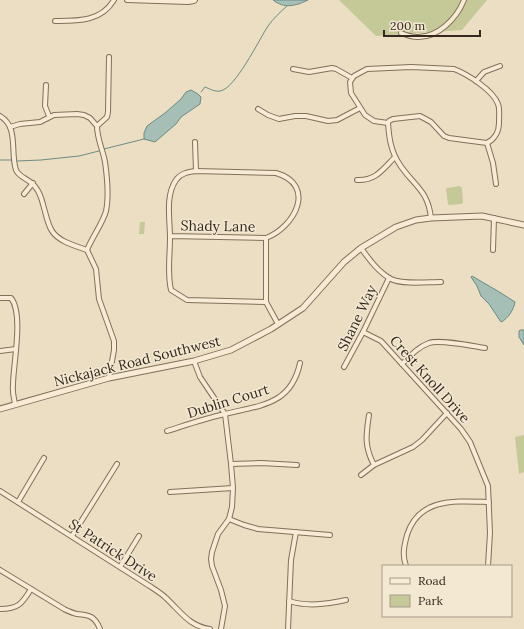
<svg xmlns="http://www.w3.org/2000/svg" width="524" height="629" viewBox="0 0 524 629" font-family="Lora,serif">
<style>
.green{fill:#c5c997}
.water{fill:#a5beb6;stroke:#6c8c83}
.lines{fill:none;stroke-linecap:round;stroke-linejoin:round}
.stream{stroke:#6c8c83;stroke-width:1}
.minor-casing{stroke:#846f5b;stroke-width:6}
.tertiary-casing{stroke:#846f5b;stroke-width:7}
.minor{stroke:#f7ebd5;stroke-width:4}
.tertiary{stroke:#f7ebd5;stroke-width:5}
.labels{text-anchor:middle;stroke-width:3;stroke-linejoin:round;paint-order:stroke}
.street-label{font-size:14px;fill:#35281e;stroke:#f3e8d2}
</style>
<rect width="100%" height="100%" fill="#ebdec3"/>
<g class="green">
<path d="M339,0H487L462,30L376,36Z"/>
<path d="M460,186L462,188L463,202L462,204L449,205L448,204L446,189L447,188Z"/>
<path d="M140,222H145L144,234H139Z"/>
<path d="M524,435V472L519,474L515,437Z"/>
</g>
<g class="water">
<path d="M273,0H308C296,6 284,9 273,0Z"/>
<path d="M191,90L198,94L201,97L200,104L181,117L176,124L155,142L144,139V133L147,126L165,113L181,99L186,92Z"/>
<path d="M472,276L501,293L515,302C514,309 508,319 501,322L489,304L481,296L477,286L471,277Z"/>
<path d="M520,330H524V345L519,337V331Z"/>
</g>
<g class="lines">
<g class="stream">
<path d="M201,92L205,87C210,89 215,92 220,91C235,89 259,40 268,26C273,19 280,12 287,6"/>
<path d="M104,149L144,139"/>
<path d="M0,160H12"/>
<path d="M17,161L41,160L79,156L99,151"/>
</g>
<g class="minor-casing">
<g id="minor">
<path d="M127,0L188,2L194,1L195,0"/>
<path d="M55,21C77,21 101,22 114,0"/>
<path d="M401,33C406,35 412,37 417,37C438,38 457,18 464,0"/>
<path d="M411,67L454,69C467,74 493,90 498,104C500,109 499,116 499,123C499,131 495,139 487,143L449,138L444,136L431,122L420,116L393,119L389,121L388,123L374,121L365,115L351,93L350,82L354,76L367,69Z"/>
<path d="M293,69L309,72L332,68L336,69L352,78"/>
<path d="M476,81L484,72L500,66"/>
<path d="M46,85L45,106L49,116"/>
<path d="M258,109L268,115L279,119L295,116H306L328,121L337,120L360,108"/>
<path d="M0,116C19,127 10,152 16,170C19,178 31,179 36,188C41,194 42,201 44,208C46,215 48,225 52,231C59,242 76,246 87,250L96,269L99,299L114,341V350L109,378"/>
<path d="M388,123C389,138 391,152 400,165C414,186 428,190 431,218"/>
<path d="M97,126L107,117L108,112L109,57"/>
<path d="M10,127L20,124L40,122L54,115L77,114L84,115L90,118L97,126C97,139 103,150 105,162C107,176 109,197 106,211C103,223 92,237 87,250"/>
<path d="M195,142L196,171"/>
<path d="M487,143L493,163L496,184"/>
<path d="M357,180C376,181 383,169 395,157"/>
<path d="M24,194L33,183"/>
<path d="M170,236L266,238C295,227 317,185 276,173L196,171C188,172 181,173 176,180C165,196 170,219 170,238C170,256 167,273 171,290L187,300L266,302L278,324"/>
<path d="M361,248C369,259 378,272 391,279C403,285 428,282 441,282"/>
<path d="M493,250L494,218"/>
<path d="M0,298H11C24,314 13,365 13,385C12,392 14,398 15,404"/>
<path d="M266,302V238"/>
<path d="M363,332L381,341L461,429L470,442L488,486L490,533L488,566"/>
<path d="M0,351L16,349"/>
<path d="M194,361L200,377L225,414L231,464L233,488L232,507L229,519L218,534L212,552L211,559L212,566L221,590L225,606L221,629"/>
<path d="M402,364C410,356 418,347 429,343C440,339 472,346 485,348"/>
<path d="M344,367L363,332L389,278"/>
<path d="M369,415C366,435 364,446 374,465"/>
<path d="M167,431C186,425 206,418 225,414C261,405 291,405 300,363"/>
<path d="M231,464L261,463L297,465"/>
<path d="M361,475L374,465L413,447L422,440L447,413"/>
<path d="M0,491L148,585C154,589 161,593 166,598C181,612 189,626 210,629"/>
<path d="M170,492L233,488"/>
<path d="M18,502L44,458"/>
<path d="M229,519L244,525L258,529L330,535"/>
<path d="M72,536L117,464"/>
<path d="M406,566C402,555 404,546 407,535C419,497 456,501 489,502"/>
<path d="M120,567L139,536"/>
<path d="M0,570L64,609C68,611 72,613 77,614C89,615 95,616 100,629"/>
<path d="M289,601C308,607 326,604 346,600"/>
<path d="M0,609C18,609 22,604 31,589"/>
<path d="M288,629L291,560L296,532"/>
</g>
</g>
<g class="tertiary-casing">
<path id="tertiary" d="M0,409L109,378L194,361L231,350L271,329L303,308L344,262L361,248L396,227L416,220L431,218L482,216L524,225"/>
</g>
<use href="#minor" class="minor"/>
<use href="#tertiary" class="tertiary"/>
</g>
<g class="labels">
<g class="street-label">
<text transform="translate(218 226) rotate(1)" y="5">Shady Lane</text>
<text transform="translate(357 318) rotate(-64)" y="5">Shane Way</text>
<text transform="translate(137 361) rotate(-14)" y="5">Nickajack Road Southwest</text>
<text transform="translate(430 379) rotate(48)" y="5">Crest Knoll Drive</text>
<text transform="translate(228 401) rotate(-17)" y="5">Dublin Court</text>
<text transform="translate(113 550) rotate(33)" y="5">St Patrick Drive</text>
</g>
</g>
<rect x="382" y="565" width="130" height="52" fill="#f3e8d2" stroke="#a79b8a"/>
<rect x="390" y="578" width="20" height="6" fill="#f7ebd5" stroke="#a79b8a"/>
<text x="418" y="585" font-size="12" fill="#35281e">Road</text>
<rect x="390" y="595" width="20" height="12" fill="#c5c997" stroke="#a79b8a"/>
<text x="418" y="605" font-size="12" fill="#35281e">Park</text>
<path d="M384 30v6h96v-6" fill="none" stroke="#35281e" stroke-width="2"/>
<text x="390" y="30" font-size="12" fill="#35281e" stroke="#f3e8d2" stroke-width="3" paint-order="stroke">200 m</text>
</svg>
